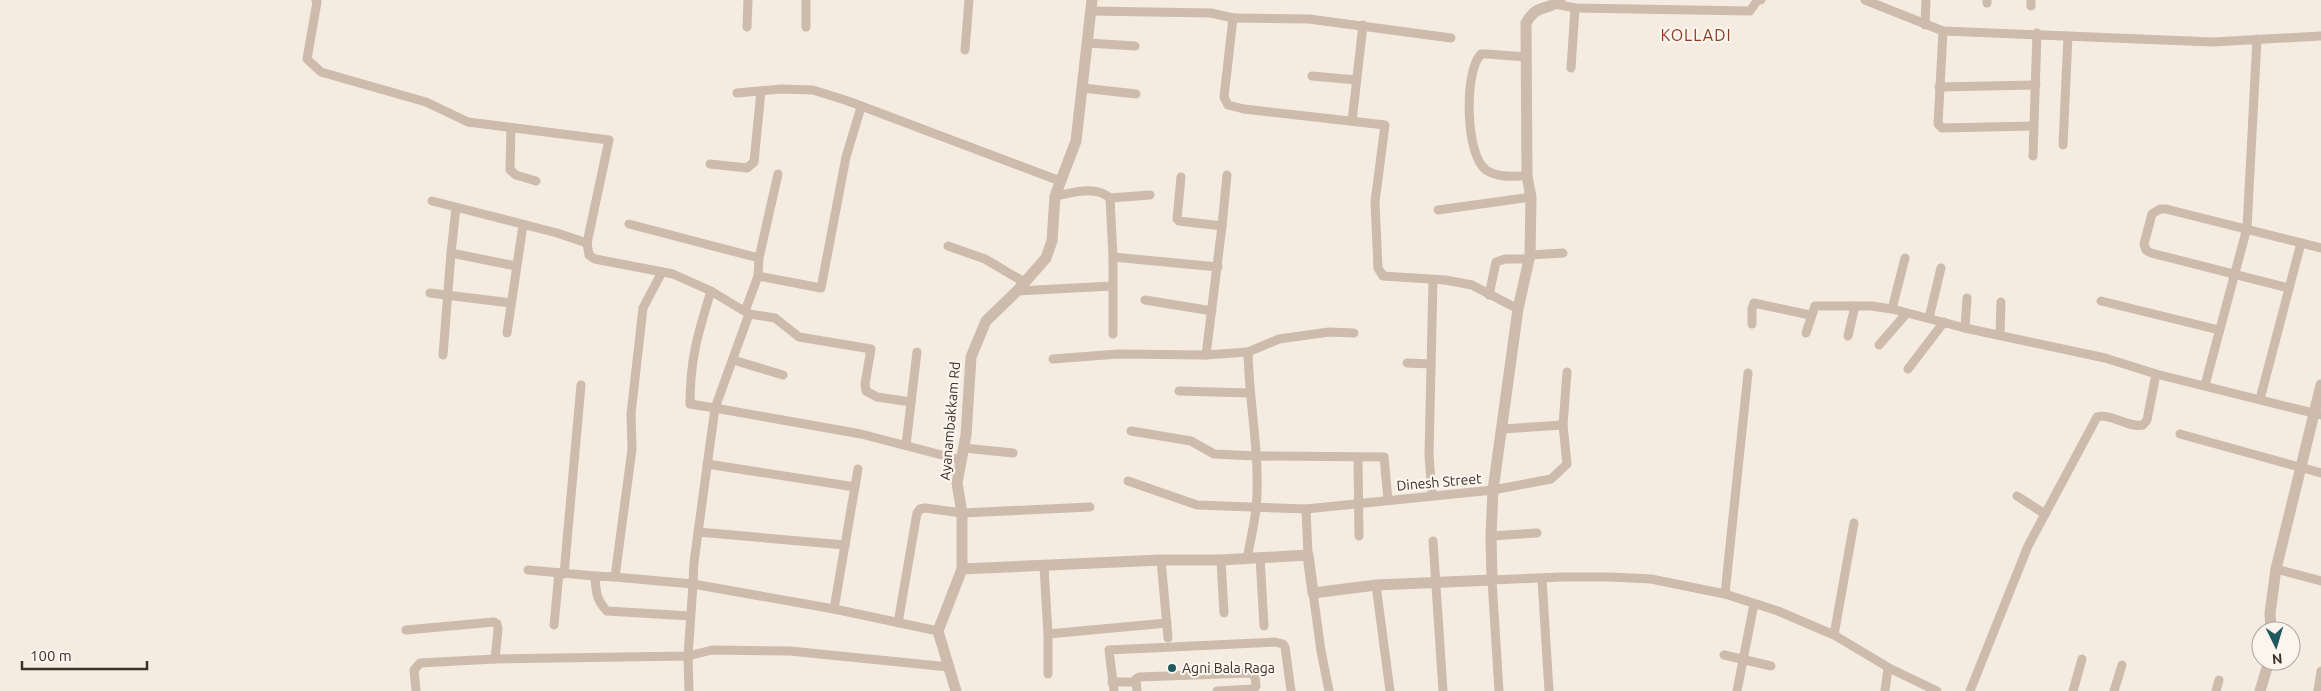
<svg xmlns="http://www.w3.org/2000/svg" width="2321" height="691" viewBox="0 0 2321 691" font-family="Ubuntu,sans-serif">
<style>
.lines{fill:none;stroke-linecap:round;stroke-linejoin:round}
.minor{stroke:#cdbbac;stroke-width:9}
.tertiary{stroke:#cdbbac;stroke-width:11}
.poi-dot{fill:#1f5a5e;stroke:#fbf5ee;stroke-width:2}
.labels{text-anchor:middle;stroke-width:4.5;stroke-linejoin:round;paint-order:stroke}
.street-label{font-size:14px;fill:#3b302b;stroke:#fbf5ee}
.poi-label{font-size:14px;fill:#3b302b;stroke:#fbf5ee;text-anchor:start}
.quarter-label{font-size:16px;letter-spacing:1px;fill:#8c3b22;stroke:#fbf5ee}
</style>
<rect width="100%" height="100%" fill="#f4ebe1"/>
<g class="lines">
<g class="minor">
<path d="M316,0L317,2L307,59L321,72L426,102L468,122L609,140L587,243L589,255L595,259L673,274L711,291L749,314L715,408L861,434L961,460"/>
<path d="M806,0V27"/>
<path d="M1865,0L1943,31L2213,42L2321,36"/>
<path d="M1987,3V0"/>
<path d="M1555,4L1575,8L1750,11L1757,1L1761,0"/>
<path d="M2031,6V0"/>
<path d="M1091,11L1211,13L1233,18L1224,97L1228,105L1244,109L1385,125L1375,202L1378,268L1383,276L1445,280L1472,285L1518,309"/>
<path d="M1233,18L1309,19L1451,38"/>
<path d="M1925,25L1926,0"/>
<path d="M747,27L748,0"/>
<path d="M1943,31L1938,124L1942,128L2033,126"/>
<path d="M1088,43L1135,46"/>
<path d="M965,50L969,0"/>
<path d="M1526,57L1487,54H1481C1464,71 1465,155 1486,170C1498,178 1514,176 1527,176"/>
<path d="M1571,68L1575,8"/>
<path d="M1312,76L1356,80"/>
<path d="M1939,87L2036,85"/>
<path d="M1083,88L1136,94"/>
<path d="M737,93L781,89L813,90L848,101L1060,181"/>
<path d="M1352,121L1363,25"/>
<path d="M511,128L510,170L516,175L536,181"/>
<path d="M2063,145L2068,36"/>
<path d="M2033,156L2037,33"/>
<path d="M710,164L747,168L754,162L761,91"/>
<path d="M1181,177L1177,219L1179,221L1222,226L1206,355"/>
<path d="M1055,196C1073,193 1094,185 1110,198L1113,257"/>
<path d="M1110,198L1150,195"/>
<path d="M432,201L557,233L587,243"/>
<path d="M1438,210L1531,197"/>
<path d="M629,224L759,258L758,276L745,311"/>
<path d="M1222,226L1227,175"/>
<path d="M948,246L985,259L1024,282"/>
<path d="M451,253L516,266"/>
<path d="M1530,255L1563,253"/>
<path d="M759,258L778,174"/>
<path d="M1905,258L1892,309L1965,328L2105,358L2156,374L2321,415"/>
<path d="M662,272L643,308L631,414L632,449L615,577L693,584L688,656L689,691"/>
<path d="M758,276L821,288L846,157L861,107"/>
<path d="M2288,288L2151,253L2146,250L2144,244L2152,214L2160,209H2166L2321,248"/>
<path d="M711,291C698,333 690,359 690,404L715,408L694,562L693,584L834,609L938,631"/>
<path d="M1017,291L1112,286"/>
<path d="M430,293L511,303"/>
<path d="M1489,295L1496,262L1505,259H1528"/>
<path d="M1145,300L1212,311"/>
<path d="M2101,301L2219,330"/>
<path d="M749,314L775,318L799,337L871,349L865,384L866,391L877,397L911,402"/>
<path d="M1929,318L1941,268"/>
<path d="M1752,324V309L1754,303L1810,315"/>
<path d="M1965,328L1967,298"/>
<path d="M507,333L523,225"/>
<path d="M1806,333L1815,306H1871L1892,309"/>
<path d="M1113,334V257L1218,267"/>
<path d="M2000,335L2001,302"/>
<path d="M1848,336L1855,306"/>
<path d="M1879,345L1907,313"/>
<path d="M443,355L451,253L456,208"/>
<path d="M1053,359L1118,354L1206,355L1248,352L1279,339L1329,332L1354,333"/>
<path d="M733,360L783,375"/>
<path d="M1407,363L1431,364"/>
<path d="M1908,369L1944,322"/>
<path d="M2205,385L2247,228L2257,39"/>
<path d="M1179,391L1249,393"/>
<path d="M2260,399L2301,243"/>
<path d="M1502,429L1563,425"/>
<path d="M1131,431L1191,441L1214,454L1256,456L1384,457L1388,500"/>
<path d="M2180,434L2321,473"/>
<path d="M906,445L917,352"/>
<path d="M964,448L1013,453"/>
<path d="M1358,457L1359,536"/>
<path d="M707,464L855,487"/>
<path d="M1128,481L1197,505L1306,509L1493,490L1551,479L1567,464L1563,425L1567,372"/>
<path d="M1432,495L1429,455L1433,280"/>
<path d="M2017,496L2045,514"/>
<path d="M1306,509L1308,555"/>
<path d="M698,532L845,545"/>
<path d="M1491,536L1537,533"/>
<path d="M1433,541L1443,691"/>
<path d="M1260,557L1264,626"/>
<path d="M1247,559C1250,542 1254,526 1256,509C1261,458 1249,404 1248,352"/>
<path d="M1161,560L1168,638"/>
<path d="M1221,560L1224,613"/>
<path d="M1044,567L1048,634L1167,623"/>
<path d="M2276,569L2321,581"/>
<path d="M528,570L595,576"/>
<path d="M564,574L581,385"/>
<path d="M615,577L595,576C596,591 596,600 607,611L690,616"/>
<path d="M1542,579L1549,691"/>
<path d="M1376,585L1390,691"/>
<path d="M1313,593L1321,651L1329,691"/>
<path d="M1725,594L1748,373"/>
<path d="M834,609L858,469"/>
<path d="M898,623L917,513L920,509L925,508L962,513L1090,507"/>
<path d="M554,625L559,573"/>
<path d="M406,630L494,622L497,624L498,629L495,659"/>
<path d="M1048,634V674"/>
<path d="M1834,635L1854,523"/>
<path d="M1724,655L1771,666"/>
<path d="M1112,682H1135"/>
<path d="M416,691L414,670L420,663L495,659L688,656L712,650L790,651L949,667"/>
<path d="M1114,691L1109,650L1275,642L1283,644L1285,647L1291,691"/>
<path d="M1137,691L1136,679L1139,677L1249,673L1255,676L1256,686L1254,689L1217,691"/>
<path d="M1499,691L1492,580L1562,577H1610L1651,579L1725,594L1778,611L1834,635L1891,669L1937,691"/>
<path d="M1737,691L1754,604"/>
<path d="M1885,691L1888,668"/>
<path d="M1970,691L2028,546L2097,417C2112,413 2127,428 2143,425L2147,420L2156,374"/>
<path d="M2073,691L2082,659"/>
<path d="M2114,691L2122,665"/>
<path d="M2216,691L2219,680"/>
<path d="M2318,691L2321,671"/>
</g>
<g class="tertiary">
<path d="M962,569L1161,560H1221L1308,555L1313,593L1376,585L1492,580L1491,536L1493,490L1518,309L1530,255L1531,197L1527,176L1526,23C1538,2 1547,12 1560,0"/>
<path d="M2271,631L2270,613L2276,569L2321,385"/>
<path d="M956,691L938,631L962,569V513L957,483L966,435L971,357L986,321L1017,291L1046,258L1052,241L1055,196L1076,141L1092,0"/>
<path d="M2260,691L2269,661"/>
</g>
</g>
<circle class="poi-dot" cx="1172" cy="668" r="5"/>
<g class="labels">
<g class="street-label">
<text transform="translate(950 421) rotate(-85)" y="5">Ayanambakkam Rd</text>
<text transform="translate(1439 482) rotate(-5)" y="5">Dinesh Street</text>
</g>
<g class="poi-label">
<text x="1182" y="673">Agni Bala Raga</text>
</g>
<g class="quarter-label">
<text x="1696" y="41">KOLLADI</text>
</g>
</g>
<g transform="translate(2276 646) rotate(175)"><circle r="24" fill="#fbf5ee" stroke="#aea6a0"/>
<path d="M0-4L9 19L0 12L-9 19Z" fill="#1f5a5e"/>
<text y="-8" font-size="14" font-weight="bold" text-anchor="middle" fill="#3b302b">N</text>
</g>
<path d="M22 661v8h125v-8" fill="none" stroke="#3b302b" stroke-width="2.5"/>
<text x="30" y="661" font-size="15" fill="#3b302b" stroke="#fbf5ee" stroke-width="4" paint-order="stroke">100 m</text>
</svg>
